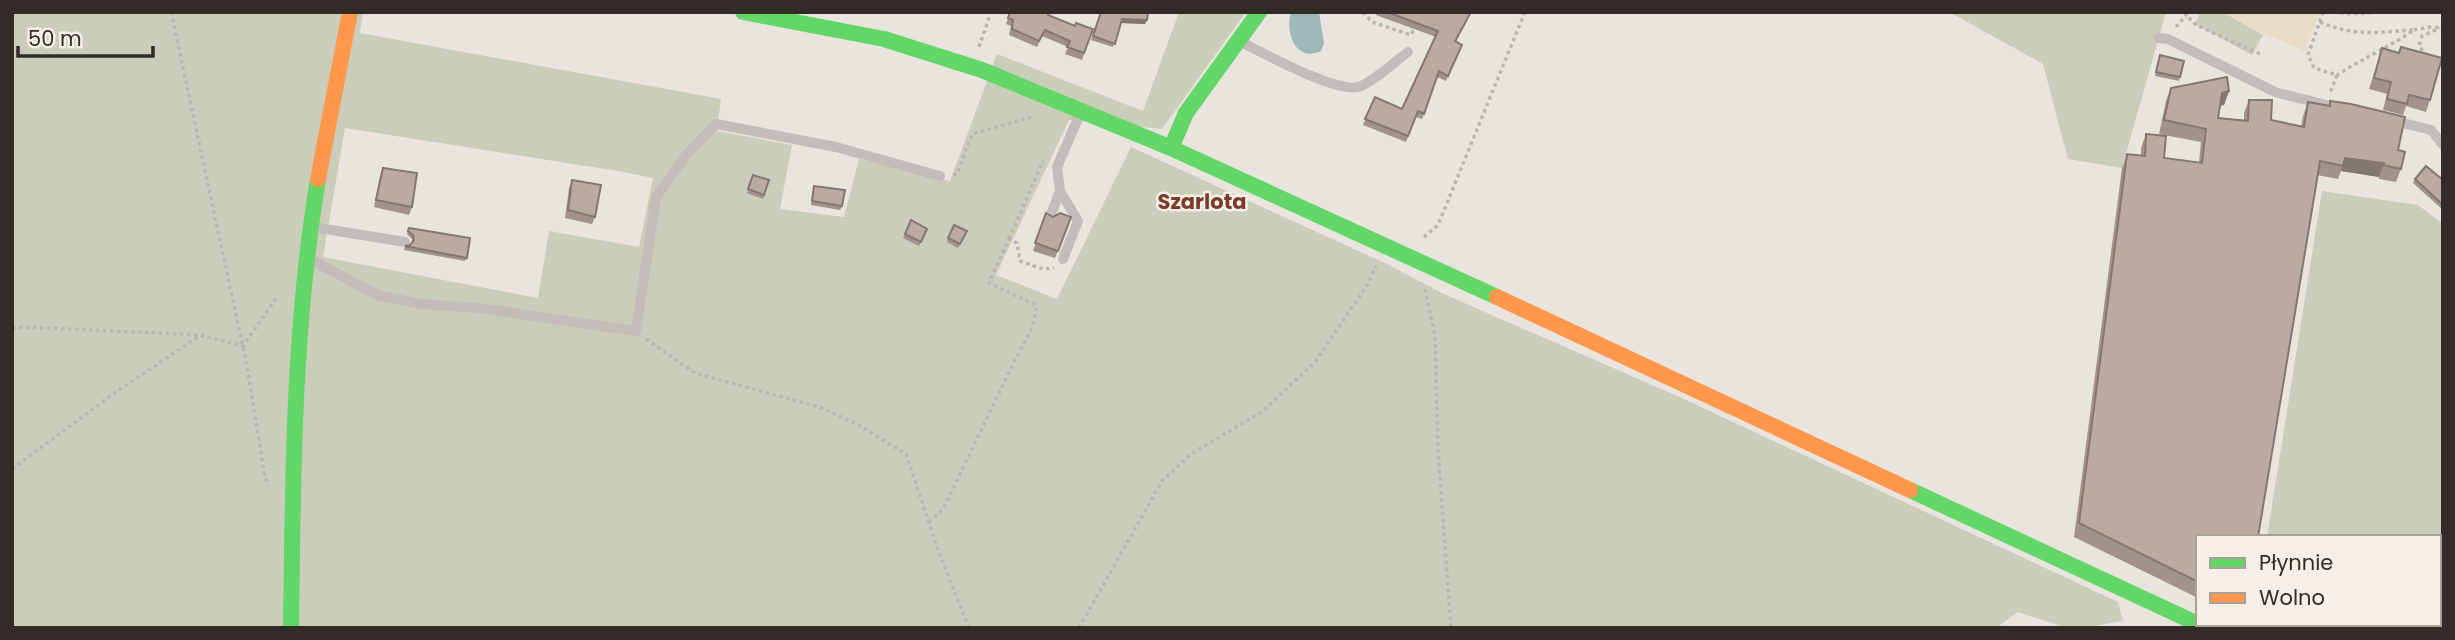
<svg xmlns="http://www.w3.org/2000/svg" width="2455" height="640" viewBox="0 0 2455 640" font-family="Poppins,sans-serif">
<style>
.green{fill:#cacdba;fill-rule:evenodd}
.sand{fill:#e8dcc7}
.water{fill:#9eb8b8}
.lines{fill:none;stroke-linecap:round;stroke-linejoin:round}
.path{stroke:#bbb5b0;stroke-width:3.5;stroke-dasharray:3.5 3.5;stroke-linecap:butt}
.lane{stroke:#c2bdb8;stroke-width:10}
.fast{stroke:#63d668;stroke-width:16}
.slow{stroke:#ff974d;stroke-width:16}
.wall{fill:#a1928b}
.shaded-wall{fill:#837771}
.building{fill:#bbaaa2;stroke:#837771;stroke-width:2}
.labels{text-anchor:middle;stroke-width:5;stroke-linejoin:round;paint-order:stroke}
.quarter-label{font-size:21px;font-weight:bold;fill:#773d2a;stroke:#f6efe6}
</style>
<rect width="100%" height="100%" fill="#eae4de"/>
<g class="green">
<path d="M12,12H363L360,33L721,99L717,131L792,145L780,209L844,217L859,159L950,181L997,54L1143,111L1179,12H1246L1162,129L1069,120L996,275L1057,299L1131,147L1387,264L1444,294L1684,399L2118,602L2123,621L2083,628H2067L2018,612L1996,628H12ZM345,128L624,172L653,178L639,247L549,231L538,298L323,257Z"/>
<path d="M1949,12H2166L2122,168L2068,159L2043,64Z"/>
<path d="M2200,12H2223L2263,35L2252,55L2195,24Z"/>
<path d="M2322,191L2418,205L2443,224V628H2253V624H2439V537H2267Z"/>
</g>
<path class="sand" d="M2223,12H2320L2305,51L2256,30Z"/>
<path class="water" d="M1291,12H1319L1324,43L1321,51C1295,63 1285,32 1291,12Z"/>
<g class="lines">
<g class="path">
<path d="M171,12L247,366L265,478L268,486"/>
<path d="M1363,12L1372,22L1411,35L1414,29"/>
<path d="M2187,12L2186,15L2196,25L2260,54"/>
<path d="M2323,12L2308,55L2314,68L2337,75L2330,93"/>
<path d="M2333,12L2351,14L2383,12"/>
<path d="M2320,22C2354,37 2378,32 2414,30C2389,47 2362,59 2337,75"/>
<path d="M2176,27L2186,15"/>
<path d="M2414,30L2430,27L2443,28"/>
<path d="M979,47L991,12"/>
<path d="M2427,56L2419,46L2422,36L2440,28"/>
<path d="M953,175L957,174L972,134L1035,116"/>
<path d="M1424,237L1438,225L1525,12"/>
<path d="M1009,239L1042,163L1044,162"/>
<path d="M1425,289L1435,337L1438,450L1451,628"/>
<path d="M12,328L23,327L200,335L243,346L277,297"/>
<path d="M646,339L695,373L819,407L857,424L906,454L938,550L969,628"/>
<path d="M12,469L109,397L199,336"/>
<path d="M929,522L943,509C966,462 988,416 1010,370C1020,348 1036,329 1036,305L989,283L1009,239L1017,243L1020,261L1043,269L1054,268"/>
<path d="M1079,628L1162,481L1191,454L1263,411L1315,362L1368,284L1376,266"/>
</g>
<g class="lane">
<path d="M2159,38L2168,39L2275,92L2342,109"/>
<path d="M1241,42C1263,53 1336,93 1358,87C1369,85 1397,60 1408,52"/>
<path d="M2391,120L2431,130L2443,145"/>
<path d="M1050,217L1060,191"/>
<path d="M313,227L405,242"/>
<path d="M310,259L377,295L421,304L478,308L636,331L656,197L687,154L716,124L836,147L940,176"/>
<path d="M1063,259L1078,221L1060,191L1057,167L1080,114"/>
</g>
<g class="fast">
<path d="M743,12L884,39L982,70L1171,148L1497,297"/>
<path d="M1171,148L1186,113L1259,12"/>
<path d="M1910,490L2198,624"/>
<path d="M291,628C293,478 293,328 318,179"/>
</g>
<g class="slow">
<path d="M318,179L350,12"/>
<path d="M1497,297L1910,490"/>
</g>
</g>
<g class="wall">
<path d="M1010,12L1048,15L1075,26L1093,29L1082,60L1065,54L1068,47L1042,36L1037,47L1009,35L1011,26L1006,24Z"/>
<path d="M1101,12L1147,20L1145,24L1121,23L1113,47L1091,40Z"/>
<path d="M1377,12H1471L1456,42L1460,50L1446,81L1437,77L1422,119L1416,117L1406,142L1363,125L1375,97L1402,109L1436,37L1376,15Z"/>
<path d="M2382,48L2430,100L2426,112L2406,106L2403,115L2383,110L2387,94L2369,89Z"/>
<path d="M2160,55L2180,77L2179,81L2155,76Z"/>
<path d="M2171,88L2229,91L2224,105L2220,106L2218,118L2244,121V113L2249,100L2271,120L2301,127L2303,116L2308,102L2329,106L2330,101L2398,150L2401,169L2396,182L2379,179V177L2341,171L2338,179L2317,175L2198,537V598L2074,537L2122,168L2127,154L2141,156V148L2146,134L2164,158L2199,163L2201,142L2159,134L2166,101Z"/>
<path d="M383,168L412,207L409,215L374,207L380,176Z"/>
<path d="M753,175L769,180L763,199L747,193Z"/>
<path d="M2415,179L2443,180V210L2413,183Z"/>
<path d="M572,180L595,217L592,224L565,218L569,188Z"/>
<path d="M814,186L842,206L840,210L811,205Z"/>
<path d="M1046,213L1053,217H1071L1055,258L1033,251Z"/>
<path d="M911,220L926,233L919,246L903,238Z"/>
<path d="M409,228L467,258L465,261L404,250L405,246L410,245L412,242V239L407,234Z"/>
<path d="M967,231L958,248L947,242L948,238Z"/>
</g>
<g class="shaded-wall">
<path d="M1122,19L1147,20L1145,24L1121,23Z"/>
<path d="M2229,91L2224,105L2217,106L2222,93Z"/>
<path d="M2345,158L2384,163L2379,177L2341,171Z"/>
</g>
<g class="building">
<path d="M1010,12H1049L1048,15L1075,26L1076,23L1093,29L1084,53L1067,47L1070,41L1045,30L1039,41L1012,29L1013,20L1008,18Z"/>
<path d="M1101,12H1148L1147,20L1122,19L1115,44L1093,36Z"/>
<path d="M1387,12H1471L1455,41L1462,45L1448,76L1439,71L1424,114L1418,111L1408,136L1365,119L1375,97L1402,109L1438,31Z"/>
<path d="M2401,47L2442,58L2430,100L2409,95L2407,104L2387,99L2391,82L2374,78L2382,48L2399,53Z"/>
<path d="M2160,55L2184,61L2180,77L2156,72Z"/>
<path d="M2227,77L2229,91L2222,93L2218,118L2248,121L2249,100H2272L2271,120L2304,127L2308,102L2330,106V101L2351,104L2405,117L2398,150L2405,152L2401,169L2383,165L2384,163L2345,158L2343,166L2320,161L2258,537H2198V582L2079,523L2127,154L2145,156L2146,134L2166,136L2164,158L2202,163L2206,129L2164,120L2171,88Z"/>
<path d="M2426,166L2443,180V205L2415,179Z"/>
<path d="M383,168L417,173L412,207L376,200Z"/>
<path d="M753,175L769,180L764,195L748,189Z"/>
<path d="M572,180L601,185L595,217L568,210Z"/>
<path d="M814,186L845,190L842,206L812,201Z"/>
<path d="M1046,213L1053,217L1060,213L1071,217L1058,251L1035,243Z"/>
<path d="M911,220L927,229L921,242L905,234Z"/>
<path d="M954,225L967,231L960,244L948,238Z"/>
<path d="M409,228L470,238L467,258L405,246L410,245L414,240L413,235L408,231Z"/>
</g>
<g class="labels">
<g class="quarter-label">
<text x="1202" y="209">Szarlota</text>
</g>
</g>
<rect width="2455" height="640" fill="none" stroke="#322b27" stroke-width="28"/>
<rect x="2196" y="535" width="245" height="91" fill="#f6efe6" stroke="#a8a19a" stroke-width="2"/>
<rect x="2210" y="558" width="35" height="10" fill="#63d668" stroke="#a8a19a" stroke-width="2"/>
<text x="2259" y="570" font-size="21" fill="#322b27">Płynnie</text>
<rect x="2210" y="593" width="35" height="10" fill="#ff974d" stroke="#a8a19a" stroke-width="2"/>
<text x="2259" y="605" font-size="21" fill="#322b27">Wolno</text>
<path d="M18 46v10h135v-10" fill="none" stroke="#322b27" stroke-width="3.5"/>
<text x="28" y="46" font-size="21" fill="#322b27" stroke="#f6efe6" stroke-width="5" paint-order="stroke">50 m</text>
</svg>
